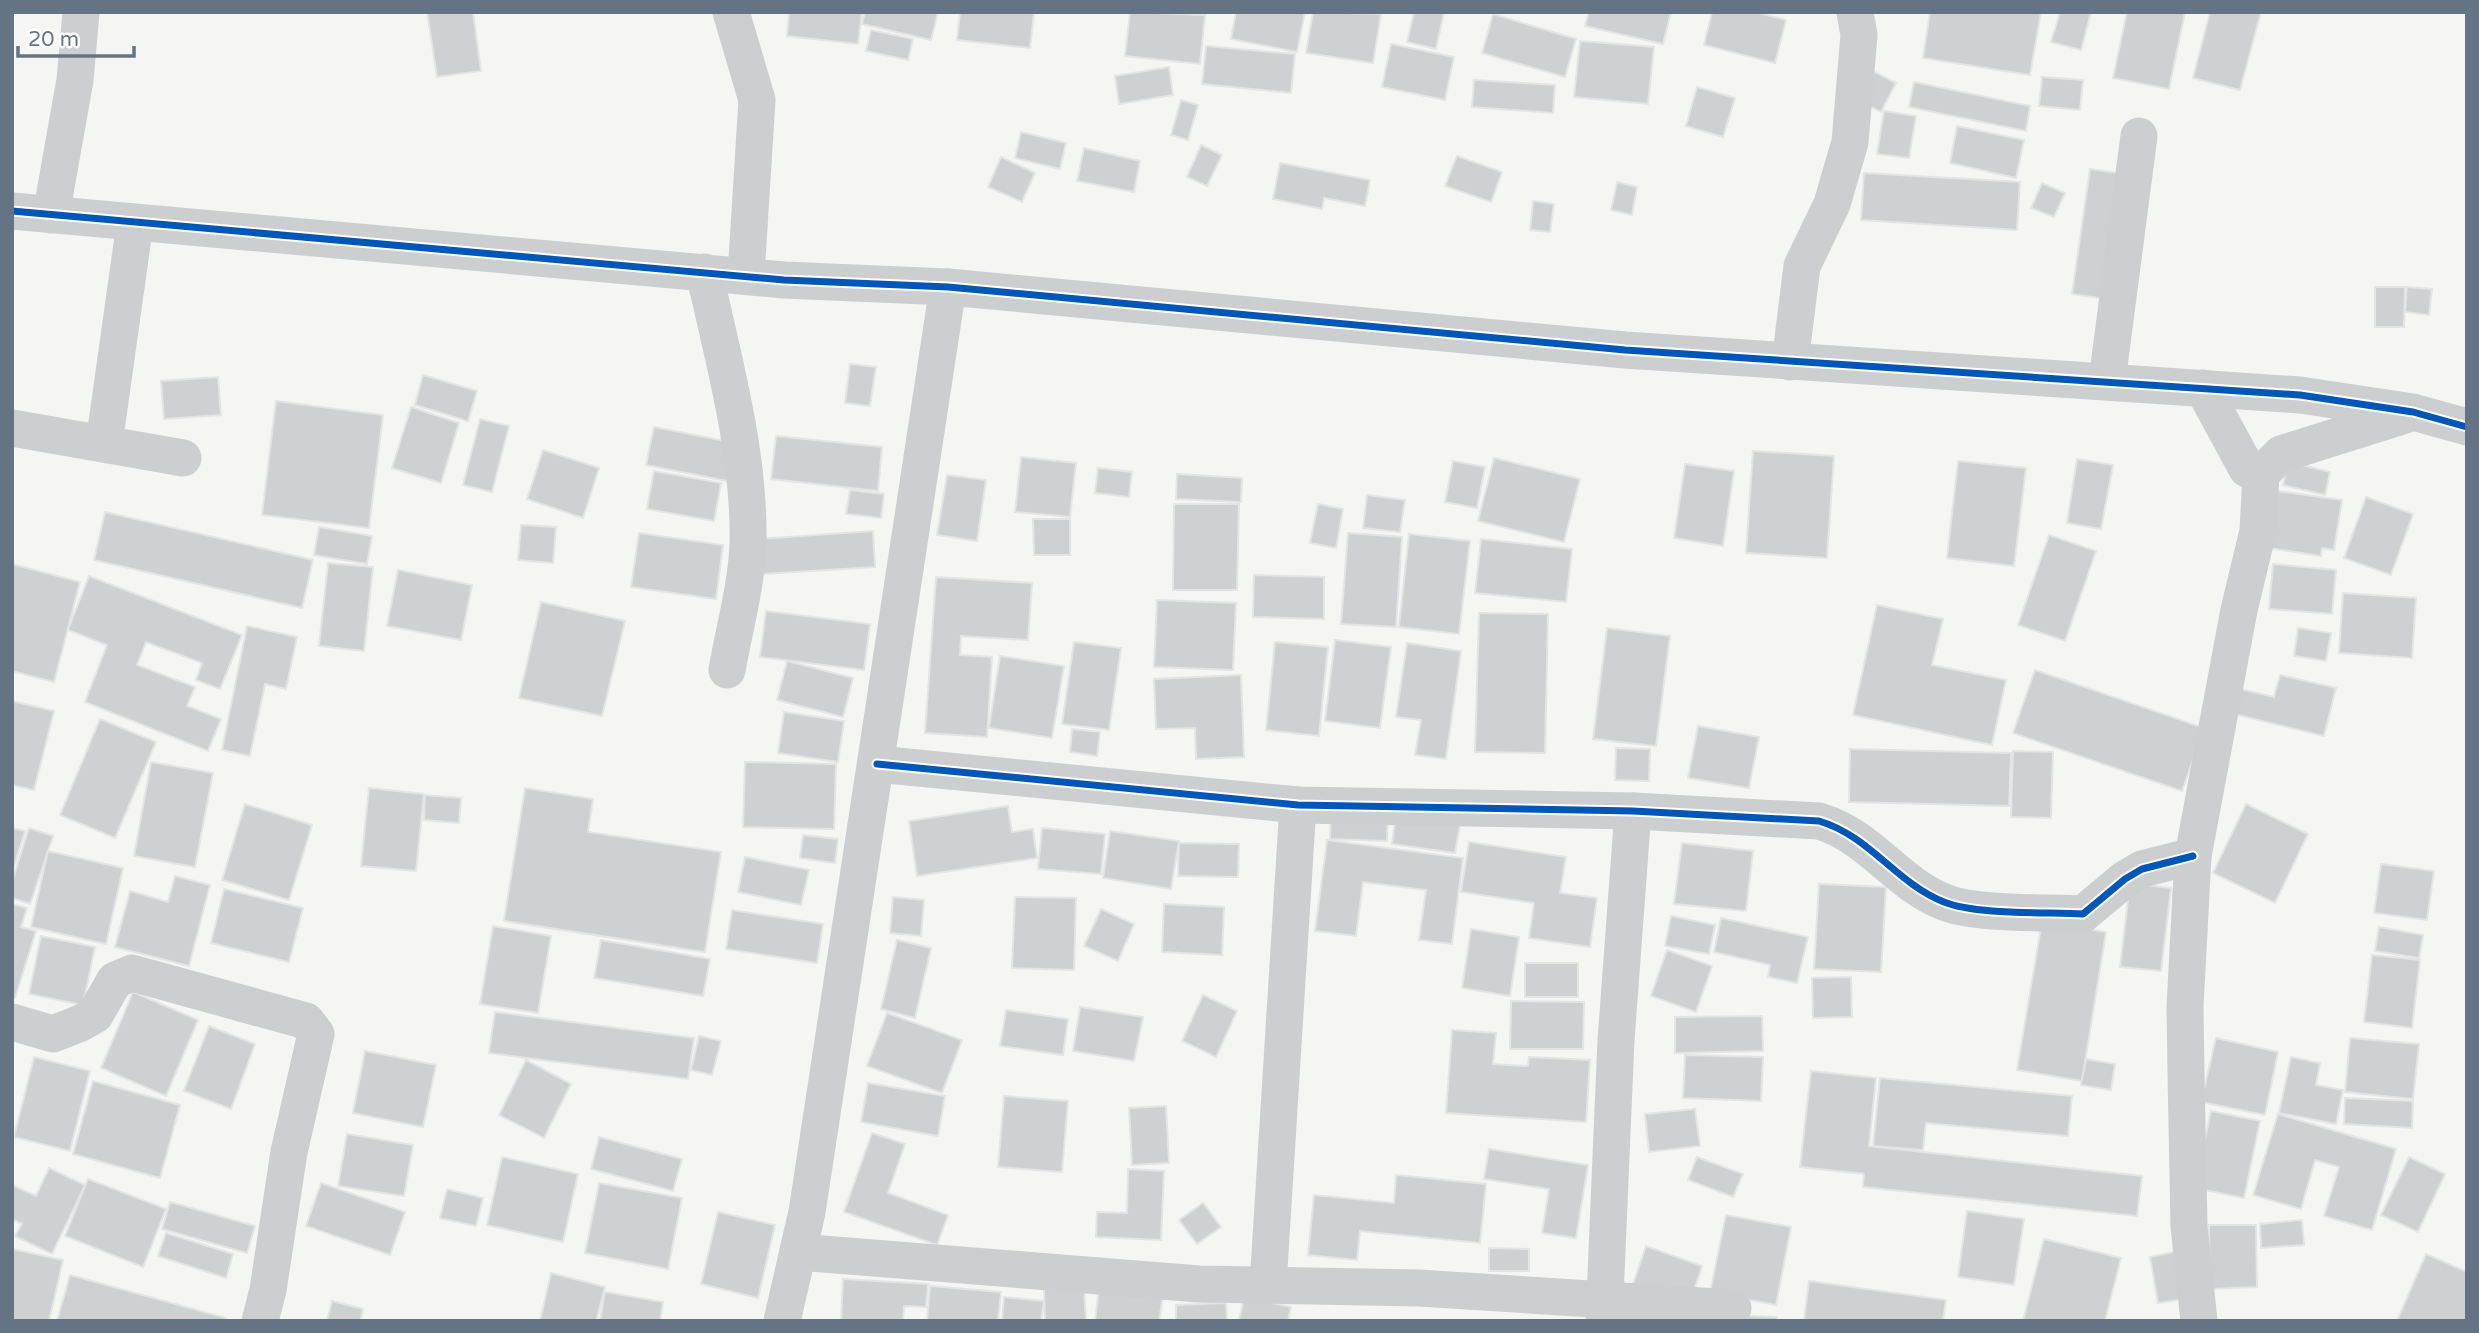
<svg xmlns="http://www.w3.org/2000/svg" width="2479" height="1333" viewBox="0 0 2479 1333" font-family="'Varela Round',sans-serif">
<style>
.building{fill:#ced0d1;stroke:#e4e4e4;stroke-width:2}
.lines{fill:none;stroke-linecap:round;stroke-linejoin:round}
.minor{stroke:#cdcecf;stroke-width:37}
.cycleway-casing{stroke:#fff;stroke-width:11}
.cycleway{stroke:#0057b8;stroke-width:7}
</style>
<rect width="100%" height="100%" fill="#f5f5f4"/>
<g class="building">
<path d="M427,12H473L481,71L437,77Z"/>
<path d="M789,12H862L858,44L787,36Z"/>
<path d="M865,12H938L931,40L862,24Z"/>
<path d="M960,12H1034L1030,48L957,40Z"/>
<path d="M1130,12L1205,15L1200,64L1125,56Z"/>
<path d="M1236,12H1305L1297,52L1231,39Z"/>
<path d="M1313,12L1381,14L1373,63L1306,53Z"/>
<path d="M1414,12H1444L1436,49L1407,42Z"/>
<path d="M1589,12H1671L1663,44L1585,26Z"/>
<path d="M1712,12H1755L1786,20L1775,63L1704,45Z"/>
<path d="M1930,12H2041L2030,75L1923,58Z"/>
<path d="M2060,12H2091L2081,50L2051,42Z"/>
<path d="M2127,12H2185L2169,89L2113,78Z"/>
<path d="M2210,12H2261L2240,90L2193,78Z"/>
<path d="M1493,14L1576,39L1565,77L1482,53Z"/>
<path d="M871,30L913,39L908,60L866,51Z"/>
<path d="M1580,41L1654,47L1648,104L1574,97Z"/>
<path d="M1391,44L1454,57L1445,100L1382,87Z"/>
<path d="M1206,46L1295,54L1291,93L1202,84Z"/>
<path d="M1169,67L1173,95L1119,104L1115,76Z"/>
<path d="M1869,69L1896,83L1881,112L1855,99Z"/>
<path d="M2042,77L2083,80L2080,110L2039,106Z"/>
<path d="M1474,80L1555,85L1553,113L1472,107Z"/>
<path d="M1914,82L2030,106L2026,131L1909,107Z"/>
<path d="M1697,87L1735,98L1723,137L1686,126Z"/>
<path d="M1181,100L1198,105L1188,140L1171,135Z"/>
<path d="M1884,111L1916,116L1909,158L1877,154Z"/>
<path d="M1957,126L2024,140L2016,178L1950,163Z"/>
<path d="M1021,132L1066,143L1060,169L1015,158Z"/>
<path d="M1201,145L1222,155L1207,186L1187,177Z"/>
<path d="M1084,148L1140,161L1134,192L1077,181Z"/>
<path d="M1457,156L1502,172L1491,202L1445,186Z"/>
<path d="M1001,157L1035,173L1022,202L988,187Z"/>
<path d="M1280,163L1370,180L1365,206L1324,198L1322,209L1273,199Z"/>
<path d="M2090,169L2124,174L2106,299L2072,294Z"/>
<path d="M1864,173L2020,182L2017,230L1861,220Z"/>
<path d="M1617,182L1637,187L1632,215L1611,210Z"/>
<path d="M2042,183L2065,193L2054,217L2031,208Z"/>
<path d="M1533,201L1554,204L1550,232L1530,230Z"/>
<path d="M2375,287H2405L2404,327H2375Z"/>
<path d="M2407,287L2432,289L2429,315L2405,312Z"/>
<path d="M850,364L876,367L870,406L845,403Z"/>
<path d="M423,375L477,391L468,421L415,405Z"/>
<path d="M218,377L221,415L164,419L161,381Z"/>
<path d="M276,401L383,415L369,528L262,515Z"/>
<path d="M411,407L459,423L441,483L392,468Z"/>
<path d="M480,419L509,426L492,492L463,485Z"/>
<path d="M654,427L735,443L727,481L646,465Z"/>
<path d="M776,436L882,447L878,491L771,479Z"/>
<path d="M543,450L599,468L583,518L527,499Z"/>
<path d="M1753,451L1834,456L1827,558L1746,553Z"/>
<path d="M1021,457L1076,463L1070,517L1015,512Z"/>
<path d="M1494,458L1580,479L1564,542L1478,521Z"/>
<path d="M2077,459L2113,465L2101,529L2067,523Z"/>
<path d="M1453,461L1485,467L1477,508L1445,502Z"/>
<path d="M1958,461L2026,468L2014,566L1947,558Z"/>
<path d="M2289,462L2330,472L2325,495L2283,485Z"/>
<path d="M1685,464L1734,471L1723,546L1674,538Z"/>
<path d="M1098,468L1132,472L1129,497L1095,493Z"/>
<path d="M654,471L721,483L714,521L647,509Z"/>
<path d="M1177,474L1242,478L1241,502L1176,499Z"/>
<path d="M947,475L986,480L977,541L937,535Z"/>
<path d="M850,490L884,494L881,518L846,514Z"/>
<path d="M2278,491L2342,500L2334,550L2322,548L2321,556L2269,548Z"/>
<path d="M1367,495L1405,500L1400,532L1363,528Z"/>
<path d="M2366,497L2413,514L2391,575L2344,558Z"/>
<path d="M1174,504H1239L1237,590H1173Z"/>
<path d="M1318,504L1343,509L1336,548L1310,543Z"/>
<path d="M105,512L313,560L302,608L94,560Z"/>
<path d="M1033,519H1070V555H1034Z"/>
<path d="M521,525L556,527L553,563L518,560Z"/>
<path d="M319,527L372,536L367,564L314,555Z"/>
<path d="M873,531L875,567L762,574L760,539Z"/>
<path d="M639,533L723,545L716,599L631,587Z"/>
<path d="M1348,533L1402,537L1396,627L1341,624Z"/>
<path d="M1409,534L1470,541L1459,634L1399,627Z"/>
<path d="M2049,535L2096,551L2065,641L2018,625Z"/>
<path d="M1481,539L1572,549L1566,602L1475,593Z"/>
<path d="M328,563L373,567L364,651L319,646Z"/>
<path d="M12,564L80,582L54,682L12,671Z"/>
<path d="M2273,564L2336,570L2332,614L2269,609Z"/>
<path d="M398,570L472,585L461,640L387,626Z"/>
<path d="M1254,575L1324,577V619L1253,617Z"/>
<path d="M89,576L242,635L220,689L196,680L202,663L146,642L137,665L195,687L187,706L221,719L208,751L85,702L107,645L68,630Z"/>
<path d="M936,577L1032,583L1028,640L961,636L960,655L992,657L987,737L925,733Z"/>
<path d="M2343,593L2416,598L2412,658L2339,653Z"/>
<path d="M1157,600L1236,603L1233,670L1154,667Z"/>
<path d="M541,602L625,621L602,716L519,698Z"/>
<path d="M1877,605L1943,619L1932,665L2006,680L1992,745L1853,715Z"/>
<path d="M766,611L870,624L864,670L760,657Z"/>
<path d="M1479,613L1548,614L1545,753L1475,752Z"/>
<path d="M247,626L297,637L286,689L265,684L250,756L222,750Z"/>
<path d="M1607,628L1670,636L1656,746L1593,739Z"/>
<path d="M2298,628L2331,633L2326,661L2294,656Z"/>
<path d="M1335,640L1391,647L1380,728L1325,721Z"/>
<path d="M1074,642L1121,648L1109,730L1062,724Z"/>
<path d="M1275,642L1328,647L1319,736L1266,730Z"/>
<path d="M1407,643L1461,651L1446,759L1415,755L1421,720L1396,717Z"/>
<path d="M1000,656L1064,666L1052,738L989,728Z"/>
<path d="M787,661L853,678L843,717L777,700Z"/>
<path d="M2035,670L2204,728L2182,791L2013,733Z"/>
<path d="M1241,675L1244,757L1196,759L1195,728L1156,729L1154,679Z"/>
<path d="M2280,675L2336,688L2324,736L2230,713L2236,688L2274,697Z"/>
<path d="M12,701L54,711L34,790L12,785Z"/>
<path d="M784,712L844,721L838,762L778,753Z"/>
<path d="M100,719L156,742L115,838L60,815Z"/>
<path d="M1698,726L1759,737L1749,788L1688,778Z"/>
<path d="M1072,729L1100,732L1097,756L1070,752Z"/>
<path d="M1616,748L1650,749L1649,781L1615,780Z"/>
<path d="M1850,749L2011,753L2009,806L1849,802Z"/>
<path d="M2013,751L2053,752L2051,818L2011,817Z"/>
<path d="M151,762L213,773L195,867L134,856Z"/>
<path d="M745,762L836,764L834,829L743,827Z"/>
<path d="M369,788L424,794L416,871L361,866Z"/>
<path d="M525,788L593,799L588,832L721,852L705,952L504,921Z"/>
<path d="M425,795L461,798L459,823L424,820Z"/>
<path d="M245,804L312,825L289,900L222,880Z"/>
<path d="M2246,804L2308,834L2275,903L2213,873Z"/>
<path d="M1008,806L1012,832L1033,829L1037,858L917,876L909,821Z"/>
<path d="M1331,813L1388,814L1387,841L1330,839Z"/>
<path d="M1396,815L1460,825L1455,853L1392,844Z"/>
<path d="M12,828L25,831L12,872Z"/>
<path d="M29,828L53,836L30,904L12,898V882Z"/>
<path d="M1042,828L1105,834L1101,874L1038,869Z"/>
<path d="M1110,831L1179,841L1171,889L1103,878Z"/>
<path d="M803,835L838,839L835,863L800,858Z"/>
<path d="M1327,840L1463,858L1452,944L1419,940L1426,890L1363,882L1356,936L1315,931Z"/>
<path d="M1469,842L1566,857L1560,893L1597,898L1590,947L1529,938L1534,903L1461,892Z"/>
<path d="M1179,843L1239,844L1238,877L1178,876Z"/>
<path d="M1682,843L1753,851L1746,911L1674,904Z"/>
<path d="M48,851L123,868L106,944L31,927Z"/>
<path d="M745,857L809,870L801,905L738,892Z"/>
<path d="M2381,864L2434,871L2427,920L2374,913Z"/>
<path d="M175,876L210,885L189,966L115,947L130,891L168,902Z"/>
<path d="M2130,883L2171,888L2161,971L2120,967Z"/>
<path d="M1819,884L1886,887L1881,972L1814,969Z"/>
<path d="M224,889L303,908L289,962L211,943Z"/>
<path d="M893,897L924,900L921,936L890,933Z"/>
<path d="M1015,897L1076,898L1074,970L1012,968Z"/>
<path d="M12,904L27,908L21,927L36,931L15,998L12,997Z"/>
<path d="M1164,904L1224,907L1222,955L1162,952Z"/>
<path d="M1101,909L1134,924L1118,961L1084,946Z"/>
<path d="M732,910L823,924L817,963L726,949Z"/>
<path d="M1671,916L1715,925L1709,954L1665,946Z"/>
<path d="M1721,918L1808,937L1797,983L1768,977L1770,965L1714,952Z"/>
<path d="M2042,921L2106,932L2082,1081L2017,1070Z"/>
<path d="M493,926L551,936L538,1013L480,1004Z"/>
<path d="M2379,927L2423,935L2419,958L2375,951Z"/>
<path d="M1471,929L1519,937L1510,996L1462,988Z"/>
<path d="M41,936L95,947L83,1005L29,994Z"/>
<path d="M601,940L710,959L703,996L594,978Z"/>
<path d="M897,940L931,948L915,1018L881,1009Z"/>
<path d="M1667,950L1712,966L1696,1012L1651,996Z"/>
<path d="M2372,955L2420,960L2412,1028L2364,1022Z"/>
<rect x="1525" y="963" width="53" height="34"/>
<path d="M1851,977L1852,1017L1813,1018L1812,978Z"/>
<path d="M133,992L198,1020L166,1096L101,1068Z"/>
<path d="M1203,995L1237,1011L1216,1057L1182,1041Z"/>
<path d="M1511,1001L1584,1002L1583,1049H1510Z"/>
<path d="M1080,1007L1143,1017L1134,1061L1073,1051Z"/>
<path d="M1006,1010L1068,1019L1063,1055L1000,1046Z"/>
<path d="M495,1012L694,1038L688,1079L489,1053Z"/>
<path d="M887,1013L962,1040L942,1093L867,1066Z"/>
<path d="M1762,1016L1763,1051L1675,1053V1017Z"/>
<path d="M209,1026L255,1044L231,1109L184,1091Z"/>
<path d="M1452,1030L1496,1033L1493,1064L1528,1066L1529,1057L1590,1060L1586,1122L1446,1113Z"/>
<path d="M699,1036L721,1041L712,1075L691,1070Z"/>
<path d="M2216,1038L2278,1052L2265,1115L2201,1102Z"/>
<path d="M2350,1038L2419,1044L2413,1099L2345,1092Z"/>
<path d="M365,1051L436,1065L423,1127L353,1113Z"/>
<path d="M1685,1055L1763,1057L1761,1101L1683,1098Z"/>
<path d="M34,1057L90,1071L70,1151L14,1137Z"/>
<path d="M2291,1057L2320,1063L2316,1085L2343,1090L2336,1124L2279,1113Z"/>
<path d="M2086,1059L2115,1064L2111,1090L2081,1085Z"/>
<path d="M526,1060L571,1084L544,1138L499,1115Z"/>
<path d="M1811,1071L1876,1078L1869,1146L2142,1176L2137,1216L1863,1187L1864,1174L1800,1167Z"/>
<path d="M1880,1078L2072,1096L2068,1136L1926,1123L1923,1150L1873,1146Z"/>
<path d="M93,1081L180,1105L160,1178L73,1154Z"/>
<path d="M868,1083L945,1096L938,1136L861,1122Z"/>
<path d="M1004,1096L1068,1101L1062,1172L998,1167Z"/>
<path d="M2345,1098L2413,1101L2412,1128L2344,1124Z"/>
<path d="M1166,1106L1169,1163L1132,1165L1129,1108Z"/>
<path d="M1695,1109L1700,1146L1649,1152L1645,1114Z"/>
<path d="M2211,1111L2260,1121L2244,1198L2195,1188Z"/>
<path d="M2278,1114L2396,1149L2372,1230L2324,1216L2339,1167L2315,1160L2301,1209L2253,1195Z"/>
<path d="M872,1133L905,1144L888,1193L948,1215L937,1245L844,1212Z"/>
<path d="M347,1134L413,1145L404,1196L338,1186Z"/>
<path d="M599,1137L682,1159L673,1191L591,1169Z"/>
<path d="M1489,1149L1588,1165L1576,1238L1542,1233L1549,1189L1484,1179Z"/>
<path d="M502,1157L578,1174L563,1242L487,1225Z"/>
<path d="M1697,1157L1743,1174L1733,1197L1688,1180Z"/>
<path d="M2409,1157L2445,1174L2418,1232L2381,1215Z"/>
<path d="M49,1168L85,1185L52,1254L15,1236L22,1224L12,1219V1185L36,1196Z"/>
<path d="M1128,1169L1164,1171L1161,1240L1096,1237L1097,1212L1127,1213Z"/>
<path d="M1396,1175L1486,1184L1480,1243L1360,1231L1357,1260L1308,1255L1314,1195L1394,1203Z"/>
<path d="M88,1179L166,1209L143,1267L65,1236Z"/>
<path d="M321,1183L405,1212L390,1255L306,1226Z"/>
<path d="M599,1183L682,1198L668,1269L585,1253Z"/>
<path d="M447,1189L483,1198L476,1226L440,1218Z"/>
<path d="M170,1202L255,1226L247,1253L162,1229Z"/>
<path d="M1203,1203L1221,1227L1197,1244L1179,1220Z"/>
<path d="M1967,1211L2024,1219L2014,1285L1958,1277Z"/>
<path d="M718,1212L775,1225L758,1298L701,1284Z"/>
<path d="M1726,1215L1791,1227L1776,1305L1710,1292Z"/>
<path d="M2302,1220L2304,1245L2261,1248L2260,1224Z"/>
<path d="M2209,1225H2256L2257,1287L2210,1289Z"/>
<path d="M166,1233L233,1254L226,1278L158,1256Z"/>
<path d="M2044,1239L2121,1258L2105,1321H2023Z"/>
<path d="M1646,1246L1702,1266L1690,1303L1633,1284Z"/>
<path d="M1489,1248L1529,1249V1271H1489Z"/>
<path d="M12,1249L63,1260L49,1321H12Z"/>
<path d="M2174,1252L2183,1299L2158,1303L2150,1257Z"/>
<path d="M2426,1254L2467,1272V1321H2397Z"/>
<path d="M551,1273L605,1287L596,1321H540Z"/>
<path d="M70,1275L226,1318V1321H57Z"/>
<path d="M843,1279L928,1284L926,1307L904,1306L903,1321H841Z"/>
<path d="M1809,1281L1946,1300L1943,1321H1804Z"/>
<path d="M930,1286L1001,1292L998,1321H927Z"/>
<path d="M1084,1287L1086,1321H1045L1044,1289Z"/>
<path d="M1099,1288L1163,1296L1159,1321H1095Z"/>
<path d="M605,1292L663,1302L660,1321H600Z"/>
<path d="M1004,1297L1044,1301L1041,1321H1002Z"/>
<path d="M1244,1297L1291,1307L1288,1321H1239Z"/>
<path d="M332,1301L363,1309L360,1321H327Z"/>
<path d="M1226,1303L1227,1321H1176V1305Z"/>
<path d="M1692,1314L1777,1317V1321H1692Z"/>
</g>
<g class="lines">
<g class="minor">
<path d="M731,12L757,100L746,275"/>
<path d="M12,211L784,280L948,287L1625,350L2300,395L2413,412L2467,427"/>
<path d="M51,215L75,80L81,12"/>
<path d="M704,272C723,357 750,454 748,543C747,583 734,630 727,670"/>
<path d="M1790,362L1802,266L1832,204L1850,142L1859,35L1855,12"/>
<path d="M2107,381L2139,136"/>
<path d="M2203,388L2247,469L2261,474"/>
<path d="M12,428L183,458"/>
<path d="M104,444L135,223"/>
<path d="M877,764L1298,805L1633,811L1819,821C1870,836 1896,883 1944,902C1976,915 2046,912 2083,914L2125,879L2142,869L2193,856"/>
<path d="M12,1022L53,1034L81,1023L95,1015L115,980L132,973L306,1021L316,1034L289,1152L268,1290L260,1321"/>
<path d="M798,1252L1199,1284L1419,1288L1733,1308"/>
<path d="M1268,1285L1298,805"/>
<path d="M782,1321L807,1212L948,287"/>
<path d="M1604,1321L1616,1040L1633,811"/>
<path d="M2199,1321L2189,1226L2186,1073L2185,1007L2193,856L2239,610L2258,531L2261,474L2281,454L2405,415"/>
</g>
<g class="cycleway-casing">
<g id="cycleway">
<path d="M12,211L784,280L948,287L1625,350L2300,395L2413,412L2467,427"/>
<path d="M877,764L1298,805L1633,811L1819,821C1870,836 1896,883 1944,902C1976,915 2046,912 2083,914L2125,879L2142,869L2193,856"/>
</g>
</g>
<use href="#cycleway" class="cycleway"/>
</g>
<rect width="2479" height="1333" fill="none" stroke="#657485" stroke-width="28"/>
<path d="M18 46v10h116v-10" fill="none" stroke="#657485" stroke-width="3.5"/>
<text x="28" y="46" font-size="21" fill="#657485" stroke="#ffffff" stroke-width="5" paint-order="stroke">20 m</text>
</svg>
